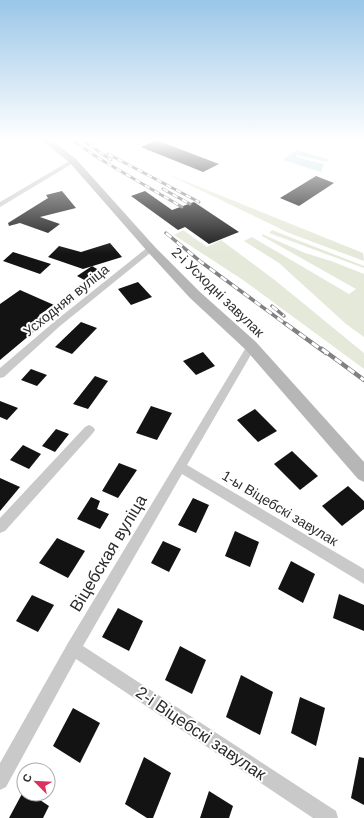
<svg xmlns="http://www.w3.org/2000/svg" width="364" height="818" viewBox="0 0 364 818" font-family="Arial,sans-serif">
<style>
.green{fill:#e5e9d9}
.water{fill:#c5e2e9}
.building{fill:#131313}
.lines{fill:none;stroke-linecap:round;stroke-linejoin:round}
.street{fill:#c9c9c9;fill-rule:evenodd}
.secondary{fill:#b6b6b6;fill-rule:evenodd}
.rail-far2-casing{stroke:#818181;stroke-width:3}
.rail-far1-casing{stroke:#818181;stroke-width:3.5}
.rail-casing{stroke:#818181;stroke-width:4.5}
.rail-far2{stroke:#fff;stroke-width:2;stroke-dasharray:5.5;stroke-linecap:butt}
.rail-far1{stroke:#fff;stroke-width:2.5;stroke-dasharray:7;stroke-linecap:butt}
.rail{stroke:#fff;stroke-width:3;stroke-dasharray:8;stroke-linecap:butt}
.labels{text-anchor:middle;stroke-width:4;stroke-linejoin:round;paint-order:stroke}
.street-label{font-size:14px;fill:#2c2c2c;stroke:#fff}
.near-street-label{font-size:17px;fill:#2c2c2c;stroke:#fff}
</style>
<rect width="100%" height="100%" fill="#fff"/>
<g class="green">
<path d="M165,173L363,253L364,261L289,233Z"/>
<path d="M183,230L207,247L221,240L276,281L364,353V369L243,280L174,235Z"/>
<path d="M272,230L364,266V268L269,233Z"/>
<path d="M262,234L305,253L331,261L364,274V337L346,324L279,263L244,241L252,237L349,294L356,289L262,236Z"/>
</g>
<path class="water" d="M296,150L328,159L327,162L297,155L296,157L324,164L321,172L283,160Z"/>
<g class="building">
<path d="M156,140L219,164L203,172L141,147Z"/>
<path d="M316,176L334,183L299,206L280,198Z"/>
<path d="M62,191L76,208L40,217L60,224L48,233L20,223L9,226L8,223L48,198L46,195Z"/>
<path d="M145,191L172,210L194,202L239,232L209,244L185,227L178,230L131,196Z"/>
<path d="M110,243L122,257L83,269L48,257L59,246L81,252Z"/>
<path d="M13,252L51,264L40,274L3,261Z"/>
<path d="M92,266L97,269V275L88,282L77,276Z"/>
<path d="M138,282L152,297L131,305L118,289Z"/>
<path d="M20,290L54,305L39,315L43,324L0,360V304Z"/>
<path d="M81,322L97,328L72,354L55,347Z"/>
<path d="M203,352L215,366L196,375L183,361Z"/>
<path d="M31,369L47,375L37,386L21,380Z"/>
<path d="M95,376L108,381L88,409L73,404Z"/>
<path d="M0,401L18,408L7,420L0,417Z"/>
<path d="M151,406L172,413L157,440L136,433Z"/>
<path d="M255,409L277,431L258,442L237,420Z"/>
<path d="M56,429L69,434L55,452L42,446Z"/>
<path d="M23,445L41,454L29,469L10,460Z"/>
<path d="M292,451L318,476L300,490L274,464Z"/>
<path d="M119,463L137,470L118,498L102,491Z"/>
<path d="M0,478L20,487L0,511Z"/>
<path d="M348,486L364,501V509L342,526L322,506Z"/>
<path d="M91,497L100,501L97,509L109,514L100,529L77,519Z"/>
<path d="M193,498L209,505L196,533L178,525Z"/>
<path d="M235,531L259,542L250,567L225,556Z"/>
<path d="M57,538L85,551L68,578L39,563Z"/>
<path d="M163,541L181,549L169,572L151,563Z"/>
<path d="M291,561L315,574L303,603L278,589Z"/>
<path d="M339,594L364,605V631L333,618Z"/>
<path d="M32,595L54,605L38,632L16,621Z"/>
<path d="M118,608L143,621L129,651L102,637Z"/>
<path d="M180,646L206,660L192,694L165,680Z"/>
<path d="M241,675L273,692L260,735L226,717Z"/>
<path d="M300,697L325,708L316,746L291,733Z"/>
<path d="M73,708L100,723L80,763L53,746Z"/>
<path d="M144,757L171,773L153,818H147L125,804Z"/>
<path d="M359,757L364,758V805L351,798Z"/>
<path d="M24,790V794H31L49,806L43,818H9Z"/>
<path d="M209,791L233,806L229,818H200Z"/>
</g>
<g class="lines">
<g class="street">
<path d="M73,159L76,161L75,162L0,207V202Z"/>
<path d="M148,247L155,249L60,326L4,377L0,378V368L54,322Z"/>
<path d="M251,343L256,346L187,465L364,569V584L182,474L83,646L336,811L338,818H313L76,659L6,787L0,790V763L68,643L248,344Z"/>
<path d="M89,425L93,427L95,430L93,433L5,531L0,533V518L85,427Z"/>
</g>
<path class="secondary" d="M40,139H50L76,159L155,247L200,292L256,342L364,462V482L358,479L246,350L190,298L147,251L70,163Z"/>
<g class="rail-far2-casing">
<g id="rail-far2">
<path d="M70,139L100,159L182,207"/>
<path d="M81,139L111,160"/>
<path d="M108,154L199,202"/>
<path d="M163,189L190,204"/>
</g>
</g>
<g class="rail-far1-casing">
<g id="rail-far1">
<path d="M166,233L201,262L287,325"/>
<path d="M272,306L284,316"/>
</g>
</g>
<g class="rail-casing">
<g id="rail">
<path d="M286,324L326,353"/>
<path d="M322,349L364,380"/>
</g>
</g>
<use href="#rail-far2" class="rail-far2"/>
<use href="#rail-far1" class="rail-far1"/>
<use href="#rail" class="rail"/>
</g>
<linearGradient id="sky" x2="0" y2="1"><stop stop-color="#9ac6e8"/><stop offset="0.55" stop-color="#fff"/><stop offset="1" stop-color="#fff" stop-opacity="0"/></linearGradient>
<rect width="364" height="254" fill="url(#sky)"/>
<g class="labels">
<g class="street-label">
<text transform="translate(218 292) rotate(44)" y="5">2-і Усходні завулак</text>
<text transform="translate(66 300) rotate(-39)" y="5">Усходняя вуліца</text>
<text transform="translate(280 508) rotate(31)" y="5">1-ы Віцебскі завулак</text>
</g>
<g class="near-street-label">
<text transform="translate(108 553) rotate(-59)" y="6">Віцебская вуліца</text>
<text transform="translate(201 733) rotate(34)" y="6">2-і Віцебскі завулак</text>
</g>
</g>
<g transform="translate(36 782) rotate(294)"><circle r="19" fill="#ffffff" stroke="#ababab"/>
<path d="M0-3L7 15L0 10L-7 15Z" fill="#df315e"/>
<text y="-6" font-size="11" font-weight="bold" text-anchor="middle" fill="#2c2c2c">С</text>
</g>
</svg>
